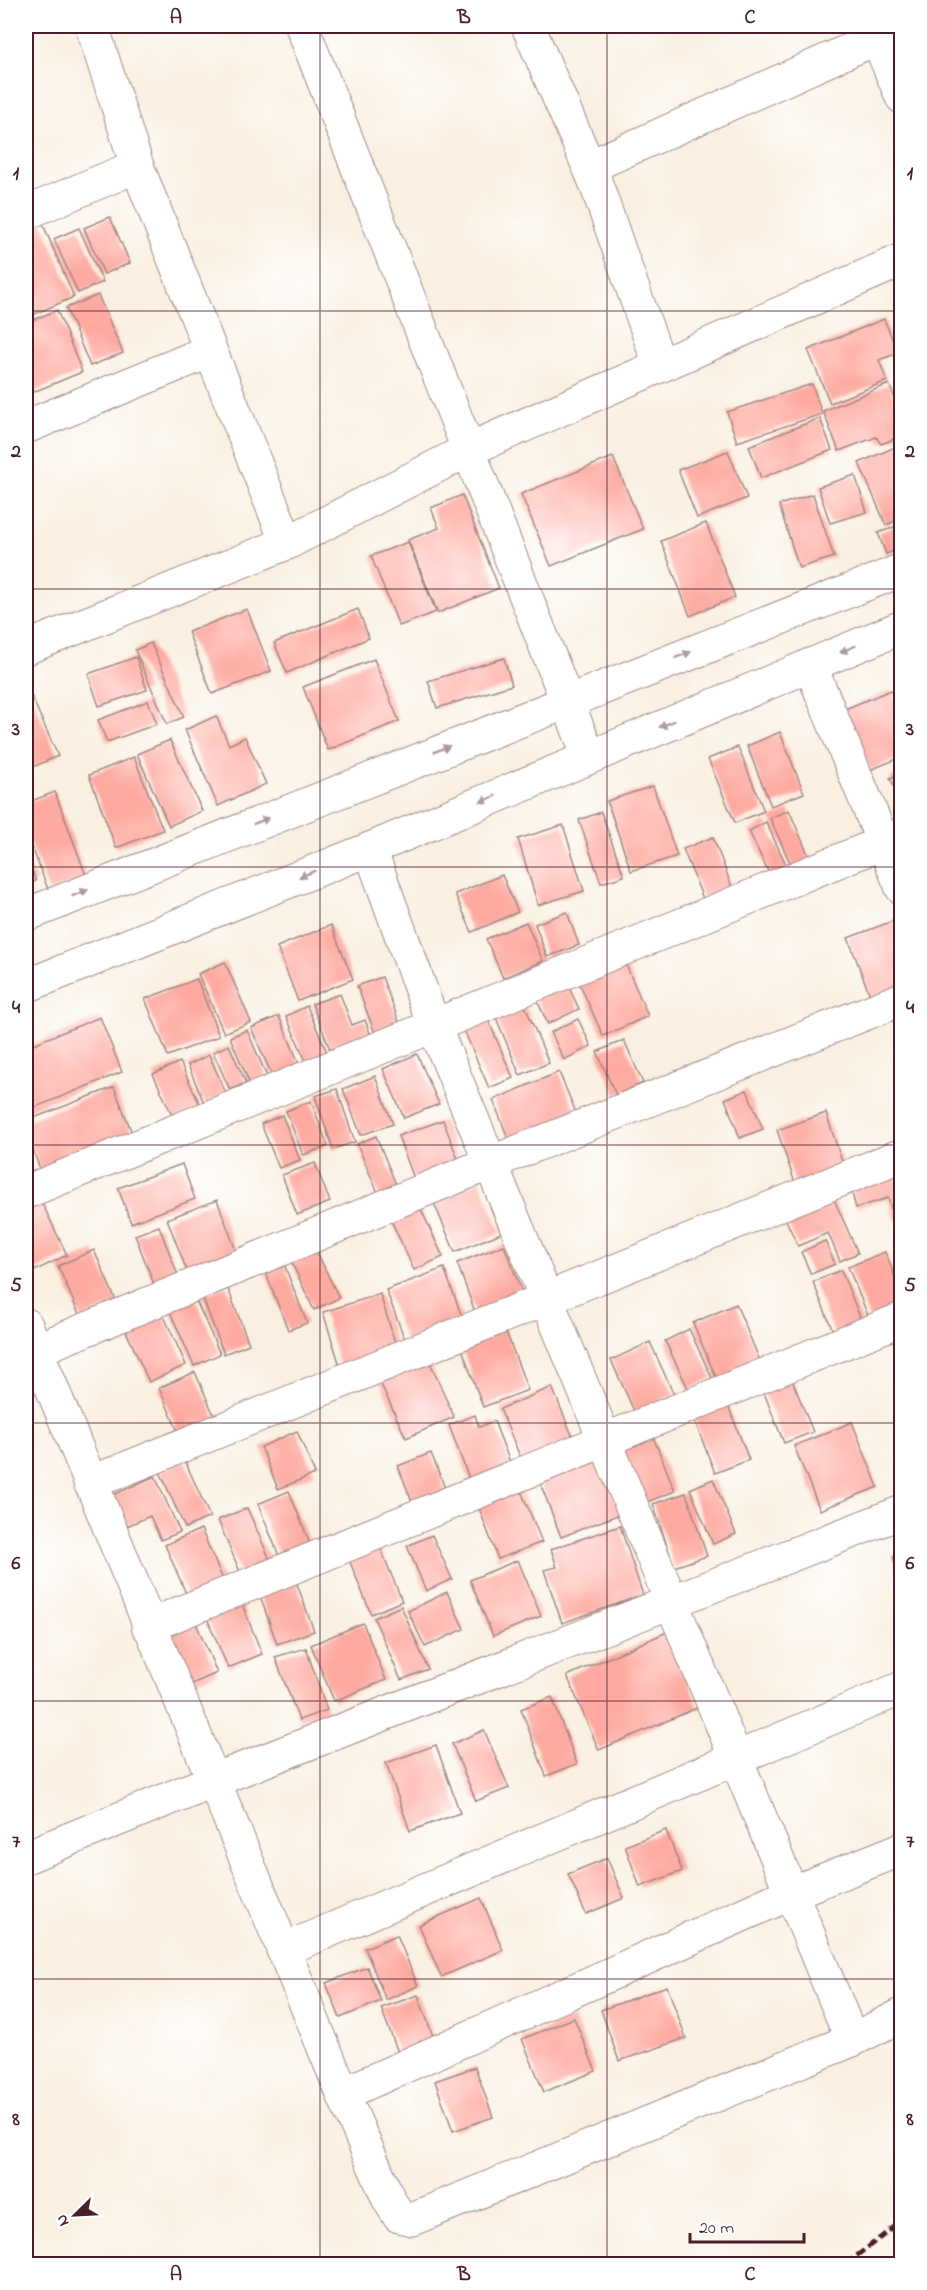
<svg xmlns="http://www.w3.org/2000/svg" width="927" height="2290" viewBox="0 0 927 2290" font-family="'Indie Flower',sans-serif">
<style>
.building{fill:#feaaa0}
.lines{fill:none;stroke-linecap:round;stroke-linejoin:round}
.minor-casing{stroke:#a28886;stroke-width:35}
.minor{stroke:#fff;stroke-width:33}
.rail{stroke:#4a1f2b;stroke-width:4.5;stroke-dasharray:9 4.5;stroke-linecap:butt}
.oneway{fill:#ae9aa0}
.grid{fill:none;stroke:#4a1f2b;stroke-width:1.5;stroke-opacity:0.55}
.neatline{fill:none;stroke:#4a1f2b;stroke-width:2}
.grid-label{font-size:20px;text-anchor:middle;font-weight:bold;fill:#4a1f2b}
</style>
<rect width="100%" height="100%" fill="#fff"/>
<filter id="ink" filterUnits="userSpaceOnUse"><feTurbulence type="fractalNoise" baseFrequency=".0167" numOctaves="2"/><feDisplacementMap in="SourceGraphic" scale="12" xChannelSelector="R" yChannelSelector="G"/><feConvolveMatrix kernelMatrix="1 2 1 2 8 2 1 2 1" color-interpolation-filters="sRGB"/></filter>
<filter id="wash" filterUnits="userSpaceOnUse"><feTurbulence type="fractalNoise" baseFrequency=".008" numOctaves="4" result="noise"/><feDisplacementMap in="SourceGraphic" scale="24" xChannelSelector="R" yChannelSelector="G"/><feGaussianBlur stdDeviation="1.35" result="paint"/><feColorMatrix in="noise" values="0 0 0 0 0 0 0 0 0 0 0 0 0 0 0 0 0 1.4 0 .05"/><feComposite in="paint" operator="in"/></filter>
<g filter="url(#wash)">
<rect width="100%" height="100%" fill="#f9f0e1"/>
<g id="blocks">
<g class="building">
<path d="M110,217L130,263L104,274L84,228Z"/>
<path d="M42,222L74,297L30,316L26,305V229Z"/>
<path d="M79,228L103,282L78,293L54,239Z"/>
<path d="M98,295L123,353L90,366L66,308Z"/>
<path d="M57,310L82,372L31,393L26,378V323Z"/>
<path d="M884,319L898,353L879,360L887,381L830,403L808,350Z"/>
<path d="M812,384L822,414L737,442L727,412Z"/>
<path d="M889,384L902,416V436L881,444L876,437L839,451L823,411Z"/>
<path d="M820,418L832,450L761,478L749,446Z"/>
<path d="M902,444V518L886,525L859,463Z"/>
<path d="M728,451L747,498L697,518L678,470Z"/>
<path d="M613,457L643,529L551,566L521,494Z"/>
<path d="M855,475L867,512L830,523L818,487Z"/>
<path d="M813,494L834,557L799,568L779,505Z"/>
<path d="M462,495L499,588L438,613L408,540L439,528L431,508Z"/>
<path d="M706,523L735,597L690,616L661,541Z"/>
<path d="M902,524V548L886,554L878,533Z"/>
<path d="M408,542L436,612L399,626L371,556Z"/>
<path d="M247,609L271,671L212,694L188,632Z"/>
<path d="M358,609L369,638L287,673L274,643Z"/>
<path d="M151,643L184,717L167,724L135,650Z"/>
<path d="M136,657L147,690L99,706L88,674Z"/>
<path d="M504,658L512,685L437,708L428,681Z"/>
<path d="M374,659L399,721L328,750L303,687Z"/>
<path d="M26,684L58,756L26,770Z"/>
<path d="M891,690L902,715V757L870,770L845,709Z"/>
<path d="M148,701L157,724L107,742L98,720Z"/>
<path d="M216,716L229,745L245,737L266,784L218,806L185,730Z"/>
<path d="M780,732L804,793L771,806L747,746Z"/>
<path d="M170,740L202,811L169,826L137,754Z"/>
<path d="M738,747L764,811L735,823L708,759Z"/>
<path d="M134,757L163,830L116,848L89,775Z"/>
<path d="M902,773V804L890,778Z"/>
<path d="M653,786L677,856L631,871L607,801Z"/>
<path d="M55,792L87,878L49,892L26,831V803Z"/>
<path d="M789,810L813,866L795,874L770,818Z"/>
<path d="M601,812L624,876L601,883L579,820Z"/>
<path d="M766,822L790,873L773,882L749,831Z"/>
<path d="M563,825L584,891L538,905L518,839Z"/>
<path d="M713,837L733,890L704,901L683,849Z"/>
<path d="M26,856L36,881L26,885Z"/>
<path d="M502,875L518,912L472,932L455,894Z"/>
<path d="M567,912L579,945L547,957L535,924Z"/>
<path d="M898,919L902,928V986L871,998L848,938Z"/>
<path d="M526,922L543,961L503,978L486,939Z"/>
<path d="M331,925L353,979L298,1001L277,947Z"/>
<path d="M624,960L648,1016L603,1036L578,980Z"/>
<path d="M225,962L251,1022L224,1033L198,974Z"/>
<path d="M382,977L403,1032L378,1041L357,986Z"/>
<path d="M197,979L219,1036L168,1056L145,999Z"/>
<path d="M567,983L579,1009L548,1024L536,998Z"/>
<path d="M340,994L352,1025L365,1020L375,1046L335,1062L312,1004Z"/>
<path d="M523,1001L549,1063L520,1075L494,1013Z"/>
<path d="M307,1006L330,1059L309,1068L286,1016Z"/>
<path d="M279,1016L303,1073L276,1084L251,1028Z"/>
<path d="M100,1017L122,1072L26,1111V1047Z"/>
<path d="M487,1017L513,1078L489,1088L463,1028Z"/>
<path d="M578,1019L591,1046L564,1060L551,1032Z"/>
<path d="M247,1030L268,1079L251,1087L230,1037Z"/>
<path d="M624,1040L643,1083L616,1095L597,1052Z"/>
<path d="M229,1045L246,1083L230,1090L213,1052Z"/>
<path d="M417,1054L439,1104L404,1118L383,1069Z"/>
<path d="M209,1055L229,1100L207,1110L188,1065Z"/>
<path d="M180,1062L201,1107L174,1119L153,1074Z"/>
<path d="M559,1072L577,1115L510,1143L493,1100Z"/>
<path d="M375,1076L393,1124L361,1135L343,1089Z"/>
<path d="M114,1087L134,1138L42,1174L26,1132V1121Z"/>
<path d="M337,1089L355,1142L333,1149L315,1096Z"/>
<path d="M747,1090L763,1129L740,1138L725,1099Z"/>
<path d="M311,1101L328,1146L303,1155L286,1111Z"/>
<path d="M826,1113L845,1170L796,1186L777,1130Z"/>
<path d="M282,1115L300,1160L279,1168L261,1124Z"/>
<path d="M443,1120L461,1167L416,1184L398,1136Z"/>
<path d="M376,1136L399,1192L381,1200L357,1144Z"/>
<path d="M315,1163L330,1202L297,1215L282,1175Z"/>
<path d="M182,1164L195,1199L131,1223L118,1188Z"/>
<path d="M900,1170L902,1219L895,1221L888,1198L856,1208L850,1186Z"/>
<path d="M480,1181L501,1233L455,1252L433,1201Z"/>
<path d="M832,1195L858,1253L840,1261L828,1233L798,1246L784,1216Z"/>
<path d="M217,1200L237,1253L187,1271L167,1219Z"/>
<path d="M41,1201L67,1255L26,1275V1209Z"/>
<path d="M419,1205L443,1257L414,1270L390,1218Z"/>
<path d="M159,1226L179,1278L155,1287L135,1235Z"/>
<path d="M902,1239V1262H901L894,1241Z"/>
<path d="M825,1241L835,1264L811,1274L801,1252Z"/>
<path d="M504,1245L526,1302L478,1320L457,1263Z"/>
<path d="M314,1246L339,1298L314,1310L289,1257Z"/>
<path d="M94,1250L117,1303L81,1319L58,1266Z"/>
<path d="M885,1252L902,1294V1306L869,1318L848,1267Z"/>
<path d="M284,1264L307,1323L288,1330L265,1271Z"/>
<path d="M444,1268L464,1322L407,1345L386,1290Z"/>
<path d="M841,1270L864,1327L836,1338L813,1282Z"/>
<path d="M227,1286L249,1344L224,1354L202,1296Z"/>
<path d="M380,1294L398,1352L341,1369L323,1312Z"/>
<path d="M194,1296L220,1354L194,1366L168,1307Z"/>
<path d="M736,1304L761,1363L718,1382L693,1323Z"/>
<path d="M163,1314L186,1365L149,1382L126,1331Z"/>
<path d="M505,1329L528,1390L483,1407L461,1346Z"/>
<path d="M689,1329L712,1378L689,1390L665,1341Z"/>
<path d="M650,1342L674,1395L635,1413L611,1360Z"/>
<path d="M429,1360L454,1417L406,1438L380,1382Z"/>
<path d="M195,1372L217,1422L181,1438L159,1388Z"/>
<path d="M791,1377L813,1432L784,1443L762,1388Z"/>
<path d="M552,1387L574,1440L522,1461L500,1409Z"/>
<path d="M726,1400L749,1460L715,1473L692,1414Z"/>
<path d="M475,1415L479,1427L494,1421L513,1470L472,1487L449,1425Z"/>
<path d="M852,1422L878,1487L820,1510L794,1446Z"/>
<path d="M297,1431L315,1474L278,1489L261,1447Z"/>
<path d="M652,1434L675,1491L639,1505L616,1449Z"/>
<path d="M431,1453L447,1493L414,1507L398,1466Z"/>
<path d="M598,1457L620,1514L561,1537L539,1480Z"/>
<path d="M185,1461L210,1517L185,1528L160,1472Z"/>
<path d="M155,1476L180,1532L161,1540L150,1516L120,1529L106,1498Z"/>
<path d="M713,1479L736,1534L713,1544L690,1489Z"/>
<path d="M519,1486L542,1542L498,1559L477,1503Z"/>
<path d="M289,1491L310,1544L279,1556L258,1504Z"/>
<path d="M686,1493L707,1556L674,1567L653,1504Z"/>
<path d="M247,1508L271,1562L241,1574L218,1520Z"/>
<path d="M620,1526L643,1595L562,1623L544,1570L557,1567L551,1549Z"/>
<path d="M201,1529L224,1582L188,1598L165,1545Z"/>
<path d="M432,1535L452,1579L426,1591L407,1546Z"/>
<path d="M379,1544L402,1601L371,1614L348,1557Z"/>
<path d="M902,1554V1583H901L893,1556Z"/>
<path d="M518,1560L541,1616L493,1636L470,1580Z"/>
<path d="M296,1581L314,1631L277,1644L259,1593Z"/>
<path d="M447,1592L464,1629L425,1647L408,1611Z"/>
<path d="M242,1604L262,1654L228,1668L207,1618Z"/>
<path d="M401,1606L428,1669L401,1680L374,1618Z"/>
<path d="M196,1623L217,1673L187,1686L166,1635Z"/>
<path d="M363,1623L386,1680L334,1701L311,1645Z"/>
<path d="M667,1632L699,1707L599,1750L567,1676Z"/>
<path d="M306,1648L327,1710L299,1720L275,1657Z"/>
<path d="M552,1697L577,1764L546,1776L521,1709Z"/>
<path d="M484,1730L509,1788L476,1801L452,1744Z"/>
<path d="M436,1745L460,1813L410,1831L386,1763Z"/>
<path d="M666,1830L682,1871L640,1887L625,1846Z"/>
<path d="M607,1858L624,1898L586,1914L568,1874Z"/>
<path d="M481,1898L503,1950L441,1977L419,1925Z"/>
<path d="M397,1935L418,1986L386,2000L365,1948Z"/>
<path d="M367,1967L381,2001L340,2018L326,1983Z"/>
<path d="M667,1986L686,2038L619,2061L601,2010Z"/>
<path d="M418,1995L437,2047L401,2060L381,2008Z"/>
<path d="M574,2018L596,2071L544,2092L522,2039Z"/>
<path d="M475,2067L493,2117L453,2131L435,2081Z"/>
</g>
</g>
</g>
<g filter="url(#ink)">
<use href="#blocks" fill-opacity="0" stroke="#a28886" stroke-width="1.5"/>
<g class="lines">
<g class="minor-casing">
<g id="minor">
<path d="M92,26L137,166L287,543"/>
<path d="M302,26L589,757"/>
<path d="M528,26L595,181"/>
<path d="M872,26L902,97"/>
<path d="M26,213L137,166"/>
<path d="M660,366L595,181L594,169L602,161L877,38"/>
<path d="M26,427L210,351"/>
<path d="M26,648L287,543L470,449L902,260"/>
<path d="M810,665L902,888"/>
<path d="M370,849L434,1026L852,2040"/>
<path d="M26,915L902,570"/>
<path d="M26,986L370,849L902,627"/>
<path d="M26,1192L902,835"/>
<path d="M26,1325L343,2094L389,2200L399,2216L412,2219L852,2040L902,2015"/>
<path d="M36,1350L490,1163L902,999"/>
<path d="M90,1483L902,1155"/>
<path d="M148,1626L902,1319"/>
<path d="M26,1857L212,1781L902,1512"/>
<path d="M283,1950L902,1688"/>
<path d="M343,2094L791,1893L902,1849"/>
</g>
</g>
<use href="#minor" class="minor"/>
<path class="rail" d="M846,2264L902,2221"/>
</g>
<defs><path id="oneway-solid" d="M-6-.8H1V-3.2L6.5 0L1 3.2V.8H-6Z" transform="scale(1.5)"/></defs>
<g class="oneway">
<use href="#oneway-solid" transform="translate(848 649) rotate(157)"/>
<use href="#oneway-solid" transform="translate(683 655) rotate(-21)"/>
<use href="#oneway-solid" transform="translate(667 724) rotate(157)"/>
<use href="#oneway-solid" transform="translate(442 749) rotate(-22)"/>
<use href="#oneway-solid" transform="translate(488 799) rotate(157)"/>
<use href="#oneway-solid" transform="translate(261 821) rotate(-22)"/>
<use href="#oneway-solid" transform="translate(307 874) rotate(158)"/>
<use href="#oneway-solid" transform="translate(80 893) rotate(-22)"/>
</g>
</g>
<path class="grid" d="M320,26V2264M607,26V2264M26,311H902M26,589H902M26,867H902M26,1145H902M26,1423H902M26,1701H902M26,1979H902"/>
<rect width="927" height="2290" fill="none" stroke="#fff" stroke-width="66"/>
<g transform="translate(75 2215) rotate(246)" stroke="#ffffff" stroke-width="4.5" paint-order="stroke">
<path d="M0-4.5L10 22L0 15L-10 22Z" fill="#4a1f2b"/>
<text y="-9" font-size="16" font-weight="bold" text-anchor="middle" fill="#4a1f2b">N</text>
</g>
<path d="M690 2233v9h114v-9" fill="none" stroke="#4a1f2b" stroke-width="3"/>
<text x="699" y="2233" font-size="18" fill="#4a1f2b" stroke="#ffffff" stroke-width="4.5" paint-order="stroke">20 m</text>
<rect x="33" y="33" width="861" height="2224" class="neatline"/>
<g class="grid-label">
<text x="176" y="23">A</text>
<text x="464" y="23">B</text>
<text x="750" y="23">C</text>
<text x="16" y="179">1</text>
<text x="910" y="179">1</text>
<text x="16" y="457">2</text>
<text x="910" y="457">2</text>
<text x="16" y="735">3</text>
<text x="910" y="735">3</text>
<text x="16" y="1013">4</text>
<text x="910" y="1013">4</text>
<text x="16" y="1291">5</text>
<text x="910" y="1291">5</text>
<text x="16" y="1569">6</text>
<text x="910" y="1569">6</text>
<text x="16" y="1847">7</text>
<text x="910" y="1847">7</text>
<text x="16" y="2125">8</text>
<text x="910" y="2125">8</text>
<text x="176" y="2280">A</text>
<text x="464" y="2280">B</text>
<text x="750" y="2280">C</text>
</g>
</svg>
